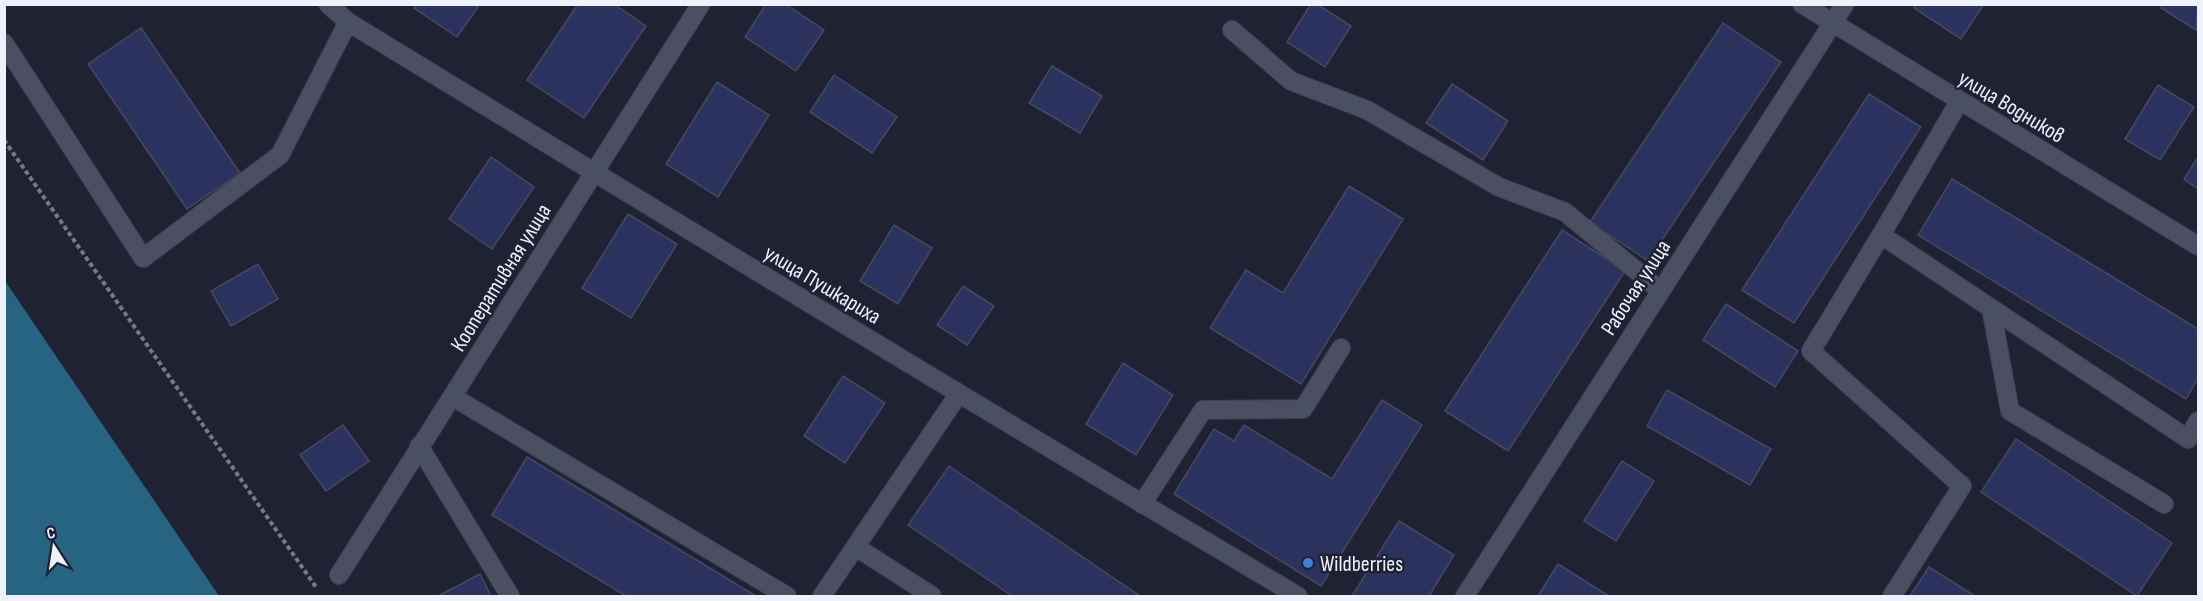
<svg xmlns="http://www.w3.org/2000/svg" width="2203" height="601" viewBox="0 0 2203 601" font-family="'Sofia Sans Condensed',sans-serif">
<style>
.water{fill:#266481}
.building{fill:#2c325e;stroke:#46495d;stroke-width:1.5}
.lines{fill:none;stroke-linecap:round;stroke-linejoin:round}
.minor-casing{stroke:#3c3e4d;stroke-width:20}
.path{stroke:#767988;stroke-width:4;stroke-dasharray:4.5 3;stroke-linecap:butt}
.minor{stroke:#4b4f62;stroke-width:18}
.shop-dot{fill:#3f7fe0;stroke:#1f2233;stroke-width:2}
.labels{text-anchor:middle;stroke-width:5;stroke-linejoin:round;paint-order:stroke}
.street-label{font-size:22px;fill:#eff1fd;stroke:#1f2233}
.poi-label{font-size:22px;fill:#eff1fd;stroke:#1f2233;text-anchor:start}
</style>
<rect width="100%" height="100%" fill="#1f2233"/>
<path class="water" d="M4,281H5L219,596H5Z"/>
<g class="building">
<path d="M417,4H480L457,37L414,8Z"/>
<path d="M578,4H614L646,26L584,118L527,80Z"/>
<path d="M766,4H785L824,30L796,71L745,37Z"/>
<path d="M1311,4H1317L1351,26L1325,67L1287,42Z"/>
<path d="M1916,4H1984L1961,39L1914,8Z"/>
<path d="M2163,4H2198L2196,30L2161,8Z"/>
<path d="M1723,23L1781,62L1648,261L1590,222Z"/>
<path d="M141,28L240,173L187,209L88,64Z"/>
<path d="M1052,66L1102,96L1080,133L1029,103Z"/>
<path d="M834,75L897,117L872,153L810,112Z"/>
<path d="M717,82L769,115L718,197L666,164Z"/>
<path d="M1452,84L1508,121L1483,160L1426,123Z"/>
<path d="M2158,85L2194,107L2160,160L2125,139Z"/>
<path d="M1869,94L1921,127L1794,323L1742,290Z"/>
<path d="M491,157L534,187L492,249L449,219Z"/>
<path d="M2198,157V189L2184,179Z"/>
<path d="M1952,179L2198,329V378L2186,399L1918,235Z"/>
<path d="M1349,186L1403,219L1301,384L1210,328L1246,270L1283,293Z"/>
<path d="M628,214L677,244L631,318L582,288Z"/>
<path d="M894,225L932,248L898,304L860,281Z"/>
<path d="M1562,230L1625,271L1508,451L1445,411Z"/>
<path d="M258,264L278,299L231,326L211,291Z"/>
<path d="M963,286L994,306L967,345L937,325Z"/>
<path d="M1726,304L1798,351L1775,387L1703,340Z"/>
<path d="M1123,363L1173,395L1136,455L1086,424Z"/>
<path d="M843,376L885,403L845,463L804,436Z"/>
<path d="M1667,390L1771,449L1750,485L1647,426Z"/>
<path d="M1382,400L1422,425L1321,586L1174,494L1214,429L1234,441L1244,425L1332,479Z"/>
<path d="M343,425L369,461L326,491L300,455Z"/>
<path d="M2016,439L2172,543L2137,596L1981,492Z"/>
<path d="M527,457L756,596H626L492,515Z"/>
<path d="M1622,461L1654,481L1616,541L1584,521Z"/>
<path d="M949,466L1140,596H1012L908,525Z"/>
<path d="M1399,521L1454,555L1429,596H1352Z"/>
<path d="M1558,564L1609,596H1538Z"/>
<path d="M1929,567L1975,596H1910Z"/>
<path d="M480,574L491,596H438Z"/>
</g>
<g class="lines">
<g class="minor-casing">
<g id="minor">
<path d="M328,4L348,22C664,215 980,408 1298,596"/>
<path d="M1802,4L2198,246"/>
<path d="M1232,30L1291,81L1367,110L1499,187L1565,212L1661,291"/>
<path d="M4,43L143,258L280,155L348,22"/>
<path d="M1959,102L1881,235L2188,439L2198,421"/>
<path d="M1881,235L1811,351L1962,486L1892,596"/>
<path d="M1991,308L2010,411L2164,504"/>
<path d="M453,397L787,596"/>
<path d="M419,446L510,596"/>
<path d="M1142,504L1203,410L1303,409L1341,348"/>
<path d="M856,547L932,596"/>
<path d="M339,575L701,4"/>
<path d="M822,596L958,395"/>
<path d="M1465,596L1845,4"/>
</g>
</g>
<path class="path" d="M4,140L316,587"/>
<use href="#minor" class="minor"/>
</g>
<circle class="shop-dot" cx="1308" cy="563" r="6"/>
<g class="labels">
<g class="street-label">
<text transform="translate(2012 106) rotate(31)" y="8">улица Водников</text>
<text transform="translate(500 277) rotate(-58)" y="8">Кооперативная улица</text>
<text transform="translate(823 284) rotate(31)" y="8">улица Пушкариха</text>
<text transform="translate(1635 287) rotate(-57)" y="8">Рабочая улица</text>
</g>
<g class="poi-label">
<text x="1320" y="571">Wildberries</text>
</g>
</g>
<rect width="2203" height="601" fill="none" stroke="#eff1fd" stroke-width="12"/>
<g transform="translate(54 547) rotate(348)" stroke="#1f2233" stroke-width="4.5" paint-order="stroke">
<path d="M0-4.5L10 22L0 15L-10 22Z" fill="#eff1fd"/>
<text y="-9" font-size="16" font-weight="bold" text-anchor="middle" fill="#eff1fd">С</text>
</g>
</svg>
